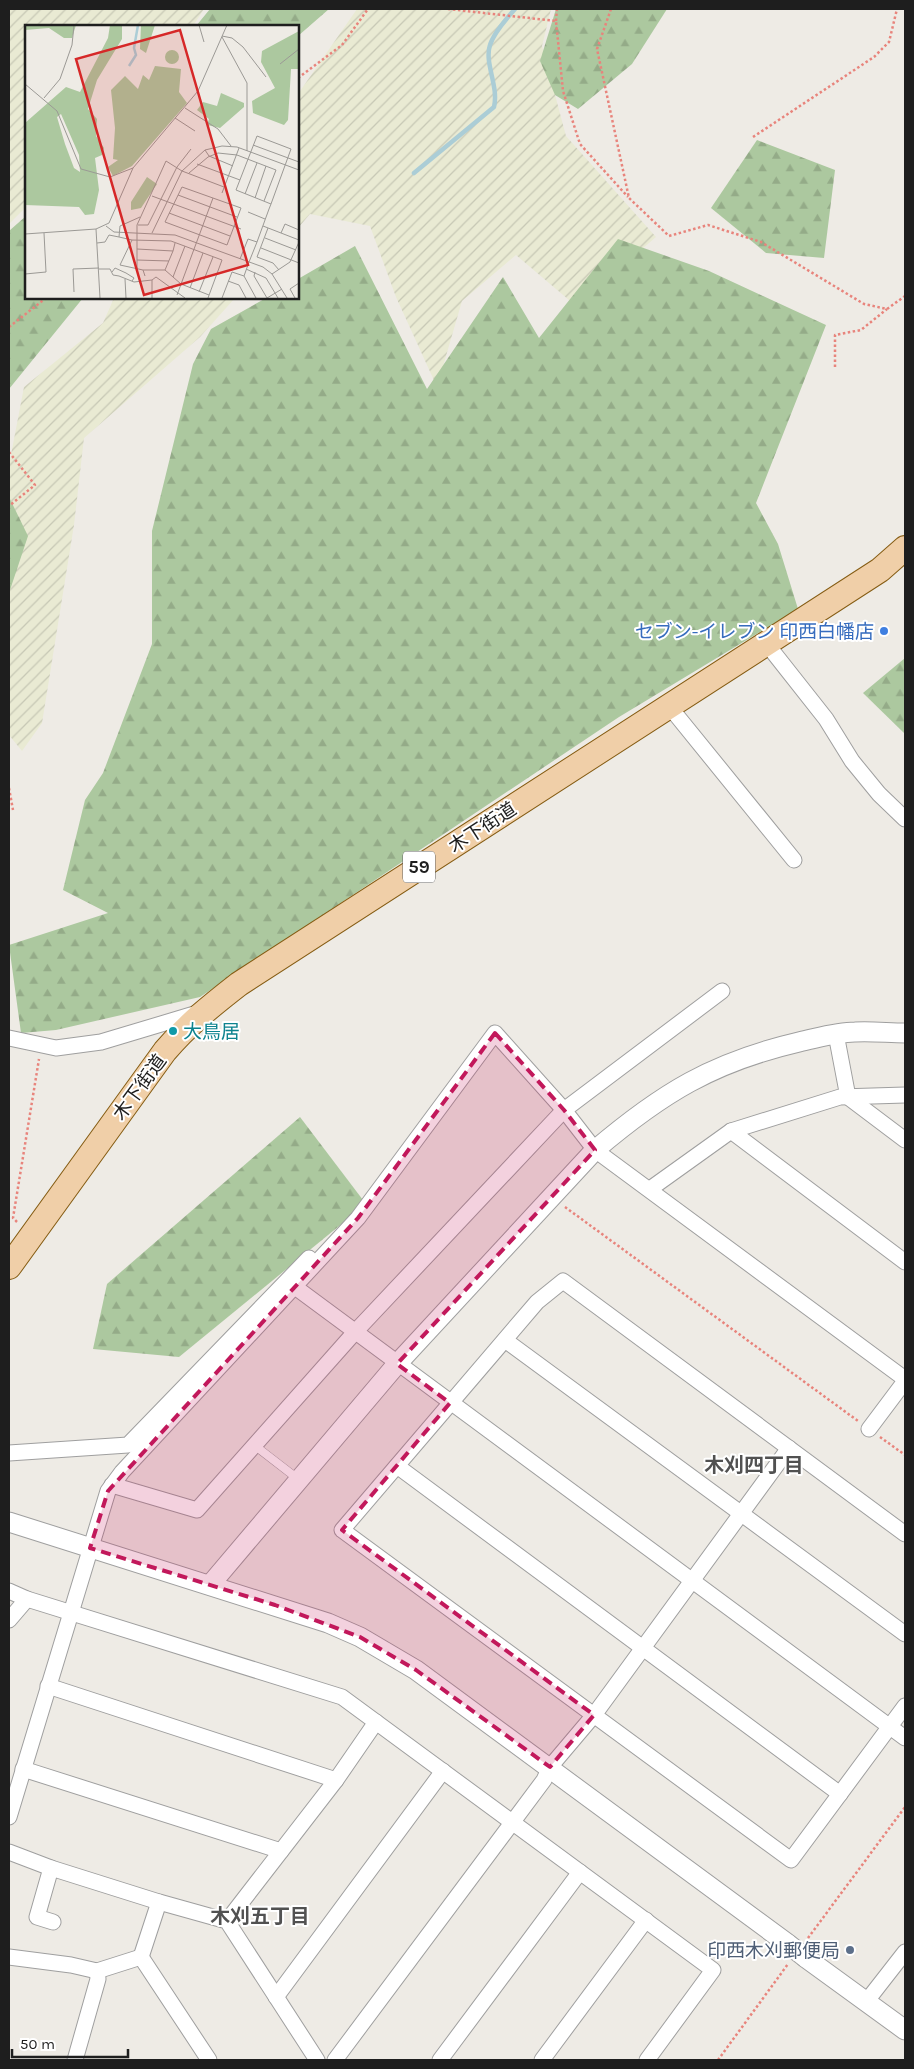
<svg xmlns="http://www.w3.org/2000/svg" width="914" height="2069" viewBox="0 0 914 2069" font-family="Karla,'Noto Sans JP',sans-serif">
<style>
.farmland{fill:url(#farmland-furrows)}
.forest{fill:url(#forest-firs)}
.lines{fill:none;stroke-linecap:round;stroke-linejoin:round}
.stream{stroke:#abcdd6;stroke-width:4.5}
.service-casing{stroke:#9f9f9f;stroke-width:9}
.minor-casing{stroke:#9f9f9f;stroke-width:17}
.tertiary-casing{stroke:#9f9f9f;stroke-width:21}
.primary-casing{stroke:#855c13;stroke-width:26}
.path{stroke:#e8847c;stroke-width:2.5;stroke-dasharray:2.5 2.5;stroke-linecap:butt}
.service{stroke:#fff;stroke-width:8}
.minor{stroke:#fff;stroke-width:15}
.tertiary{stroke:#fff;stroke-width:19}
.primary{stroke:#f0cfa8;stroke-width:24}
.tertiary-bridge-casing{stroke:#9f9f9f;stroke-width:21;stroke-linecap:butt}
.tertiary-bridge{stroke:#fff;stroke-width:19}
.marked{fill:#c2185b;fill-opacity:0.2;stroke:#c2185b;stroke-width:4;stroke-dasharray:10 6;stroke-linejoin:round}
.shop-dot{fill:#3f7fe0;stroke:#fff;stroke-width:2}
.culture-dot{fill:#0f9aa8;stroke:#fff;stroke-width:2}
.service-dot{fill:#5c6f8a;stroke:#fff;stroke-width:2}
.labels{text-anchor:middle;stroke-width:4;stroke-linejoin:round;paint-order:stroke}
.shield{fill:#fff;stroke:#626262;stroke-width:1}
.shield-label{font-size:18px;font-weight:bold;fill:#1e1e1e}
.shop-label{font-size:19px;fill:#366cbe;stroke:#fff;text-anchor:end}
.street-label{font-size:19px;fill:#1e1e1e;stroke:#fff}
.culture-label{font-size:19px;fill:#0d838f;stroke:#fff;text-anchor:start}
.service-label{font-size:19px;fill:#4e5e75;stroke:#fff;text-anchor:end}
.neighbourhood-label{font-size:20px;font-weight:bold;fill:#515151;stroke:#fff}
.inset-river{fill:none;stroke:#abcdd6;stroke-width:2.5}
.inset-road{fill:none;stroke:#9b9995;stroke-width:1}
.view{fill:#d62828;fill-opacity:0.15;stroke:#d62828;stroke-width:2.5}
.inset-edge{fill:none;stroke:#1e1e1e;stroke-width:2.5}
</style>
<defs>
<pattern id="farmland-furrows" width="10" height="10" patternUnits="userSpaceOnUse" patternTransform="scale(1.25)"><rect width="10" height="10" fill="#e9ead3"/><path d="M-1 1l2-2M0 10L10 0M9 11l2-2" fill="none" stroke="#c7c8b5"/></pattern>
<pattern id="forest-firs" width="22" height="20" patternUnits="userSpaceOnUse" patternTransform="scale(1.25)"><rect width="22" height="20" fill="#acc89f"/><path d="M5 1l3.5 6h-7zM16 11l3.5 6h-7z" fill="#94ab88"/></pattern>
</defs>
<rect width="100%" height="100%" fill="#eeebe5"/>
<g class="farmland">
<path d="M9,9H204L193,26H26V207L9,224Z"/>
<path d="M357,9H551L542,46L566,136L656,237L576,306L516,255L462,301L437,387L396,297L370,226L310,214L298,228V94Z"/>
<path d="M114,298H235L200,337L84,438L74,525L42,723L22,751L9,735V465L24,387L103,323Z"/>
</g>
<g class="forest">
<path d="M210,9H329L298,36V26H196Z"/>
<path d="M556,9H667L632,64L578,109L555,95L540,61Z"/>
<path d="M757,140L835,170L824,258L766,253L711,208Z"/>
<path d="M26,216V298H83L9,389V231Z"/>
<path d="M618,239L709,271L826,325L756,503L778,544L798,609L619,717L200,997L56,1030L21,1033L9,945L108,913L63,890L85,800L103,773L152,644V531L193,364L211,329L266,298H298V279L355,246L427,389L503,277L539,338Z"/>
<path d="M9,497L28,536L9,593Z"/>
<path d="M905,658V734L863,693Z"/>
<path d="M300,1117L366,1204L179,1357L93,1349L107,1284Z"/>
</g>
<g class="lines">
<path class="stream" d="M414,173L494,107C499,86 484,63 490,45C494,32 507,18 515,9"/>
<g class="service-casing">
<path id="service" d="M254,1445L298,1479"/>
</g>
<g class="minor-casing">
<g id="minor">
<path d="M766,643L826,719L852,761L879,794L905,819"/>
<path d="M669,706L794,860"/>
<path d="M836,1034L848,1097L905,1140"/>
<path d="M9,1038L56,1048L101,1042L201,1012"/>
<path d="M731,1131L905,1262"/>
<path d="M650,1189L731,1131L840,1097L905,1095"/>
<path d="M295,1287L905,1738"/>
<path d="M505,1340L905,1634"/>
<path d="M869,1429L905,1381"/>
<path d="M9,1453L128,1445L309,1258"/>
<path d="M397,1466L840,1794"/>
<path d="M112,1485L197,1510L355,1332L564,1110L722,991"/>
<path d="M905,1534L563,1281L537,1302L342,1530L791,1860L905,1706"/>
<path d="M9,1591L27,1599L9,1620"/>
<path d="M27,1599L342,1697L713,1970L647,2060"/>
<path d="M48,1686L336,1780L376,1722"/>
<path d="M23,1769L281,1851"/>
<path d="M9,1817L108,1491L122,1472L358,1218L495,1033L564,1110L595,1150L905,1379"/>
<path d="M9,1852L51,1868L37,1917L53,1922"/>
<path d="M51,1868L159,1902L227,1921L317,2060"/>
<path d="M227,1921L336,1780"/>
<path d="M9,1957L71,1965L97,1971L98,1979L75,2060"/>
<path d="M141,1957L159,1902"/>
<path d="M97,1971L141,1957L209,2060"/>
<path d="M276,1997L443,1771"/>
<path d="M866,2002L905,1952"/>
<path d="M335,2060L544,1780L550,1767L594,1715L789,1448"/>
<path d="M440,2060L580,1872"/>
<path d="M542,2060L646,1920"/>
</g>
</g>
<g class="tertiary-casing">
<g id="tertiary">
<path d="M9,1522L328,1623L360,1637L416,1670L788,1944"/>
<path d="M210,1585L397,1364L595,1150C662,1093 713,1062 799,1042C818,1038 836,1032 855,1032C872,1031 889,1033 905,1033"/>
<path d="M806,1958L905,2030"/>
</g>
</g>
<g class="primary-casing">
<path id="primary" d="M9,1267L165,1051C187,1025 212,1005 239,984L880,570L905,548"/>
</g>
<g class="path">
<path d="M448,9L556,21L563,91L580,144L628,197"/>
<path d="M611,9L597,49L629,198L669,236L708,225L761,242L864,304L887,309L905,296"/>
<path d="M556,21L557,9"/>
<path d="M298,78L342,45L368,9"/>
<path d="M753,137L874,57L889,42L897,9"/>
<path d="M9,327L46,298"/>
<path d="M835,367V335L861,330L887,309"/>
<path d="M9,452L35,485L9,506"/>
<path d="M9,788L13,810"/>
<path d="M565,1207L858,1421"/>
<path d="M17,1222L13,1218L39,1059"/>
<path d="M880,1437L905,1455"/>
<path d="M808,1938L905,1807"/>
<path d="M718,2060L788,1964"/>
</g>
<use href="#service" class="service"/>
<use href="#minor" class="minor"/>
<use href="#tertiary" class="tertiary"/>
<use href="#primary" class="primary"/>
<g class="tertiary-bridge-casing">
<path id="tertiary-bridge" d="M788,1944L806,1958"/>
</g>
<use href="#tertiary-bridge" class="tertiary-bridge"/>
</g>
<path class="marked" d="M495,1033L564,1110L595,1150L397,1364L450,1403L342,1530L594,1715L550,1767L416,1670L360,1637L275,1605L90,1548L108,1491L358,1218Z"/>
<circle class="shop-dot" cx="884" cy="631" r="5"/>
<circle class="culture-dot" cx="173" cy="1031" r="5"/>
<circle class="service-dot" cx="850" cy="1950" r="5"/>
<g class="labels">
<rect class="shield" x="403" y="851.5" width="32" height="31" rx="4"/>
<g class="shield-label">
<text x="419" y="873">59</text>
</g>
<g class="shop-label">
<text x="874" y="638">セブン-イレブン 印西白幡店</text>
</g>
<g class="street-label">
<text transform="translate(482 827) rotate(-33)" y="7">木下街道</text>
<text transform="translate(139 1087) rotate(-54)" y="7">木下街道</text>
</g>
<g class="culture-label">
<text x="183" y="1038">大鳥居</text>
</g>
<g class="service-label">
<text x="840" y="1957">印西木刈郵便局</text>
</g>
<g class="neighbourhood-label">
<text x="754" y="1472">木刈四丁目</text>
<text x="260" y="1923">木刈五丁目</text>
</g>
</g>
<g transform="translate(25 25)">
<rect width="274" height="274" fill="#eeebe5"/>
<path d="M0,0H51L47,13H39L24,3L0,5ZM85,0H97V14L72,55L63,84L72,94L71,111L79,123L77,130L70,133L74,165L69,189L60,190L54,182L0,180V98L41,62L55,67L83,13ZM36,89L54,130L55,147L49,143L40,119L32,92ZM116,0H130L121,28L115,24ZM274,6V44H266L263,95L259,100L228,88L227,76L250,63L236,37L237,26ZM140 32a7 7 0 1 1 14 0a7 7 0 1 1-14 0ZM130,41L156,44L154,67L162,78L107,141L88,151L83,142L93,135L88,134L90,103L86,65L100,51L113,64L118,50L124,55ZM196,68L219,78V82L195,103L182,100L184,94L172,85L178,77L192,81ZM122,152L132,159L116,183L106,185V177Z" fill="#acc89f" fill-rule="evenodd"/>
<path class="inset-river" d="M104,41L111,30L109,23L113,0"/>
<path class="inset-road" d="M174,0L179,17M197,11L207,13L218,22L241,52M197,12L222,58V126M255,39L274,24M0,59L32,86L56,144L85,152L108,143M19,73L35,54L47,20L49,0M160,83L193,104L206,121M150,93L170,106M228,120L274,137M180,125L184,131L208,141M172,139L215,155M164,148L183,132L193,128L212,130L251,145L239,176M157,162L216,183L202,220L140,197ZM197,168L214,123M220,169L232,138M153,170L212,192M127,171L216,204M230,173L241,141M223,187L240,194M144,188L205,211M115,192L95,201L94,212L107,215L95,240L118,245L120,251M113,200H123L152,142L166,124M81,201L89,207L150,210L238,242L247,249L262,273M238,201L274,215M243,203L232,232L248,238L254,245M71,204L75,273M127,208L157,146L180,125L197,121L212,122L274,145M256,208L260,199L274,205M0,209L71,204L84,198L108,143L173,66L202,0M240,213L271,225M107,215L146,216L197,235L183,273M72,218L80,217L84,210L94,212M236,223L274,238M112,224L148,226L150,218M215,234L223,214L232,217M112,235L144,236M74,244H85L88,250L94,251M221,244L241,253L253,273M112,245V200L141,136L157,146L199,162M118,245H140L156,259L184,270M140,245L148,226M87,247L90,243L101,248L109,253L107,256M230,247L229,251L242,273M0,249L21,247L19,208M247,249L265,237L274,217M94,251L109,257L127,255V273M219,251L224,237L232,217L244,184L246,179L266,124L232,111L211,165L246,179M148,252L160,221M100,254L101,273M127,255L131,252L160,273M203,256L214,260L221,273M165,263L178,228M49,267L48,244L74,243M174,267L188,232M152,270L188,173M197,273L207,247L219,251L231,273M242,273L257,264M270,273L265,264L274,258"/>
<path class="view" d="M155,5L223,240L119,270L51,34Z"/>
<rect width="274" height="274" class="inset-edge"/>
</g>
<rect width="914" height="2069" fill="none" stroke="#1e1e1e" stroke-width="20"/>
<path d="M12 2049v8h116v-8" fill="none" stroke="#1e1e1e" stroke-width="2.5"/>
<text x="20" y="2049" font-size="15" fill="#1e1e1e" stroke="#ffffff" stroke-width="4" paint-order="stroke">50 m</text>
</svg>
